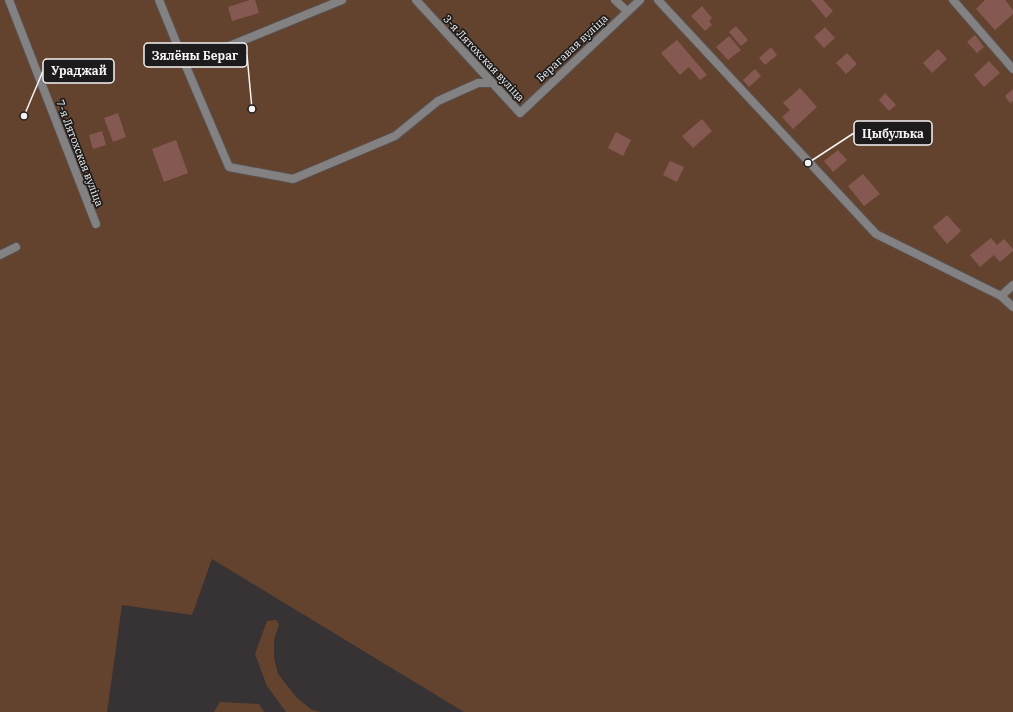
<svg xmlns="http://www.w3.org/2000/svg" width="1013" height="712" viewBox="0 0 1013 712" font-family="'IBM Plex Serif',serif">
<style>
.green{fill:#64432e}
.building{fill:#855951}
.lines{fill:none;stroke-linecap:round;stroke-linejoin:round}
.service-casing{stroke:#565152;stroke-width:10}
.service{stroke:#838182;stroke-width:8}
.labels{text-anchor:middle;stroke-width:3.5;stroke-linejoin:round;paint-order:stroke}
.street-label{font-size:11px;fill:#f6f3f3;stroke:#1d1b1b}
.leader{fill:none;stroke:#f6f3f3;stroke-width:1.5}
.callout-dot{fill:#f6f3f3;stroke:#1d1b1b;stroke-width:1.5}
.callout{fill:#1d1b1b;stroke:#f6f3f3;stroke-width:1.5}
.callout-label{font-size:12px;text-anchor:middle;font-weight:bold;fill:#f6f3f3}
</style>
<rect width="100%" height="100%" fill="#373233"/>
<g class="green">
<path d="M0,0H1013V712H464L212,559L192,615L122,605L107,712H0Z"/>
<path d="M276,620L279,624L274,640V658L278,674L297,698L312,710L321,712H286L267,686L255,654L267,621Z"/>
<path d="M220,702L259,704L264,712H214Z"/>
</g>
<g class="building">
<path d="M250,0H255L259,13L232,21L228,7Z"/>
<path d="M811,0H823L833,11L826,18Z"/>
<path d="M985,0H1005L1013,10V14L995,30L976,9Z"/>
<path d="M702,6L712,18L709,21L712,25L705,31L691,16Z"/>
<path d="M736,26L748,40L741,46L729,32Z"/>
<path d="M825,27L835,38L824,48L814,37Z"/>
<path d="M975,35L984,47L977,53L967,42Z"/>
<path d="M729,36L741,50L728,60L716,47Z"/>
<path d="M677,40L707,75L700,80L689,67L680,75L661,53Z"/>
<path d="M771,47L777,55L765,65L759,58Z"/>
<path d="M938,49L947,59L932,73L923,63Z"/>
<path d="M847,53L857,64L846,74L836,63Z"/>
<path d="M989,61L1000,73L984,87L974,75Z"/>
<path d="M755,69L761,76L749,87L743,80Z"/>
<path d="M800,88L817,107L793,129L782,117L790,110L783,103Z"/>
<path d="M1013,89V101L1010,103L1005,96Z"/>
<path d="M885,93L896,105L889,111L879,100Z"/>
<path d="M118,113L126,137L113,142L104,118Z"/>
<path d="M702,119L712,131L693,148L682,136Z"/>
<path d="M102,131L106,145L93,149L89,135Z"/>
<path d="M616,132L631,140L623,156L608,148Z"/>
<path d="M176,140L188,173L164,182L152,149Z"/>
<path d="M838,150L847,160L833,172L824,161Z"/>
<path d="M670,161L684,167L677,182L663,175Z"/>
<path d="M863,174L880,194L864,206L848,186Z"/>
<path d="M947,215L961,231L947,244L933,227Z"/>
<path d="M991,238L997,245L1004,239L1013,249V251L1000,262L994,255L980,267L970,255Z"/>
</g>
<g class="lines">
<g class="service-casing">
<g id="service">
<path d="M9,0L96,224"/>
<path d="M159,0L185,64L229,167L293,179L395,136L438,101L478,83H492"/>
<path d="M416,0L520,113L640,0"/>
<path d="M615,0L627,11"/>
<path d="M658,0L876,234L1001,296L1013,307"/>
<path d="M953,0L1013,69"/>
<path d="M185,64L342,0"/>
<path d="M0,255L16,247"/>
<path d="M1001,296L1013,285"/>
</g>
</g>
<use href="#service" class="service"/>
</g>
<g class="labels">
<g class="street-label">
<text transform="translate(572 48) rotate(-43)" y="4">Берагавая вуліца</text>
<text transform="translate(484 58) rotate(47)" y="4">3-я Лятохская вуліца</text>
<text transform="translate(80 153) rotate(69)" y="4">7-я Лятохская вуліца</text>
</g>
</g>
<path class="leader" d="M252 109L247 55M24 116L43 71M808 163L854 133"/>
<g class="callout-dot">
<circle cx="252" cy="109" r="4"/>
<circle cx="24" cy="116" r="4"/>
<circle cx="808" cy="163" r="4"/>
</g>
<g class="callout">
<rect x="144" y="43" width="103" height="24" rx="4"/>
<rect x="43" y="59" width="71" height="24" rx="4"/>
<rect x="854" y="121" width="78" height="24" rx="4"/>
</g>
<g class="callout-label">
<text x="195" y="60">Зялёны Бераг</text>
<text x="79" y="75">Ураджай</text>
<text x="893" y="138">Цыбулька</text>
</g>
</svg>
